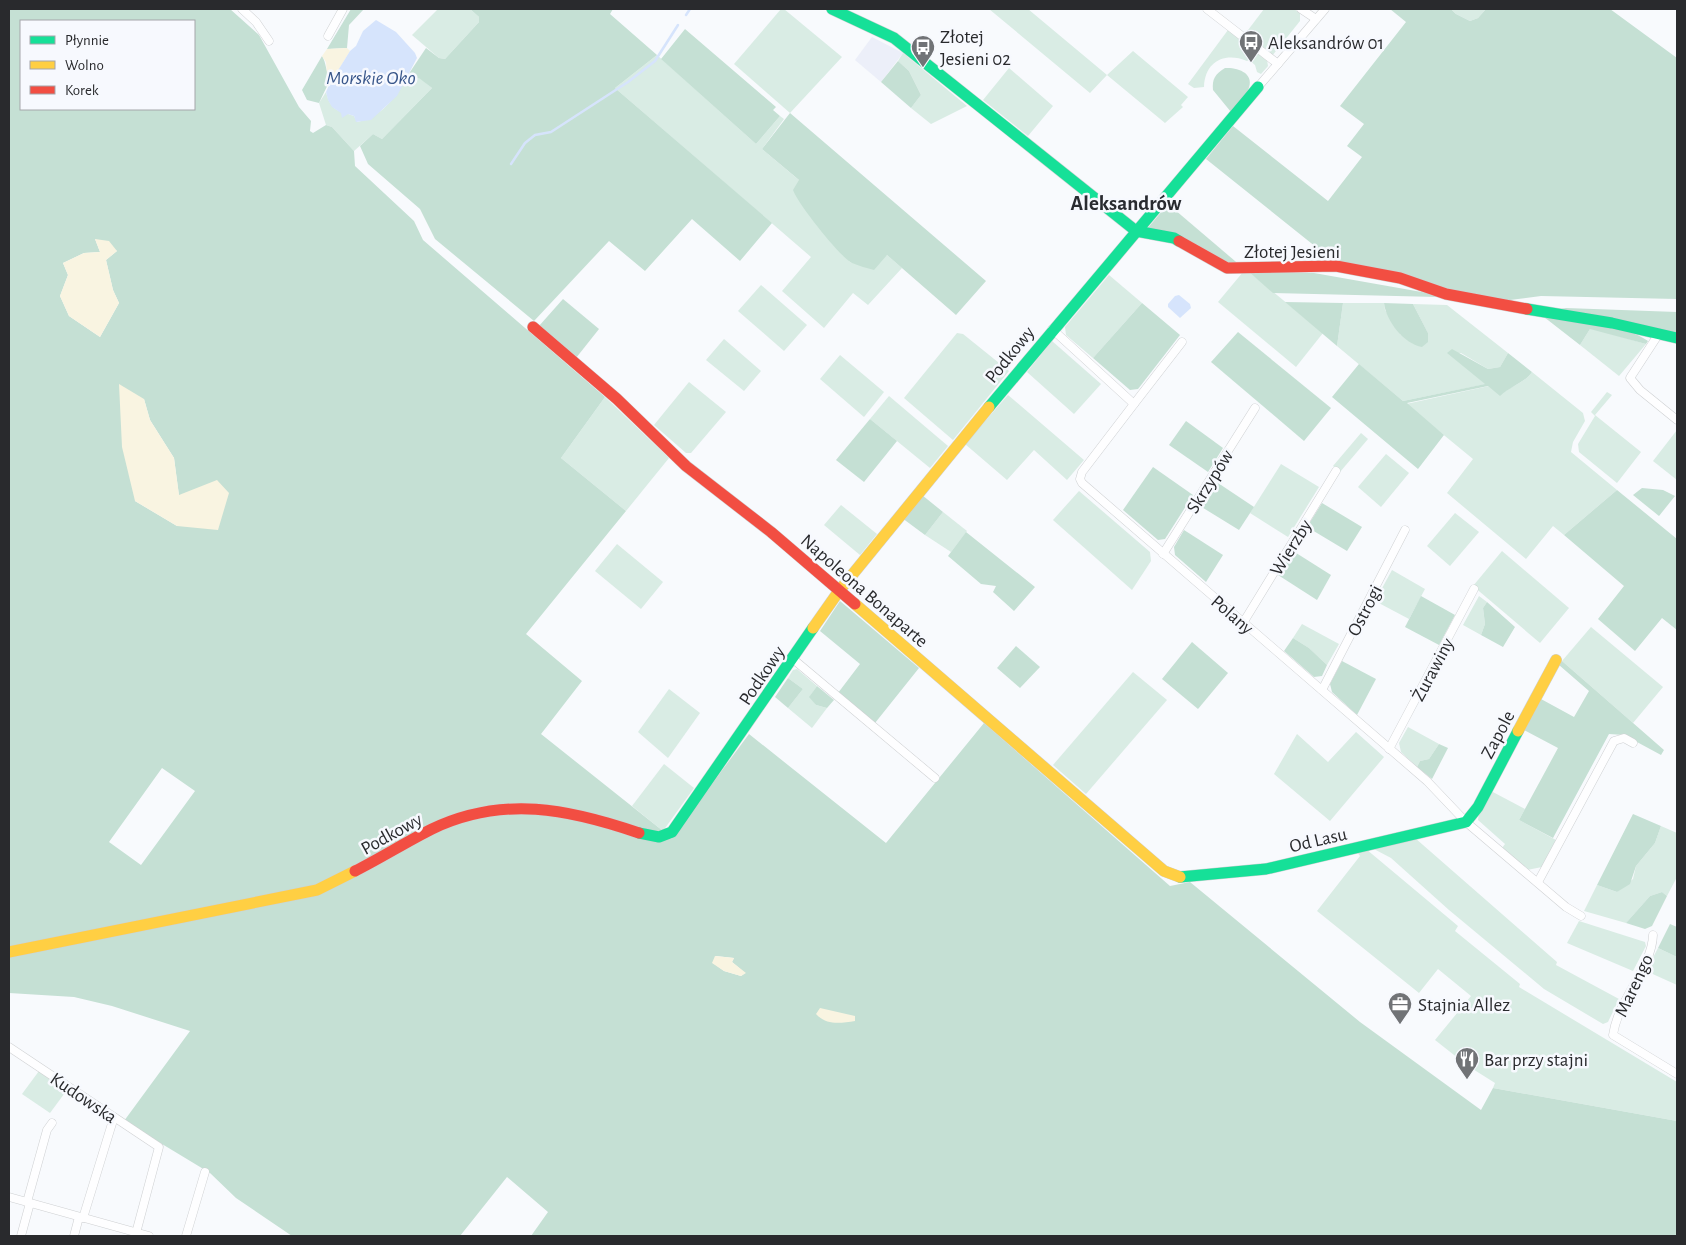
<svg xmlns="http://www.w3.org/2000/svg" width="1686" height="1245" viewBox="0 0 1686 1245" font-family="'Alegreya Sans',sans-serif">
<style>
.built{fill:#eceff9}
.green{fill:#d9ece4}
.forest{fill:#c5e0d4;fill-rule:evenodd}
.sand{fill:#f9f4e1}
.water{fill:#d6e4fc}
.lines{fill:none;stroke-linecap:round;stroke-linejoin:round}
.stream{stroke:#d6e4fc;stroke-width:2.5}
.street-casing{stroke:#cfd1d3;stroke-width:9}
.fast-casing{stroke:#cfd1d3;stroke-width:12}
.slow-casing{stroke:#cfd1d3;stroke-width:12}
.jam-casing{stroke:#cfd1d3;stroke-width:12}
.street{stroke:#fefeff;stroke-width:8}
.fast{stroke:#16e098;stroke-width:11}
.slow{stroke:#ffcf43;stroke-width:11}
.jam{stroke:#f24e42;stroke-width:11}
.labels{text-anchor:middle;stroke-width:5;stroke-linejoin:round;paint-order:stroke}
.poi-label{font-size:19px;fill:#292a2d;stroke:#f7f9fe;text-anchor:start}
.street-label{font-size:19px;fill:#292a2d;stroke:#f7f9fe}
.water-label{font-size:20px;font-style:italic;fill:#38568a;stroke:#f7f9fe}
.quarter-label{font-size:21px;font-weight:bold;fill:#292b30;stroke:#f7f9fe}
</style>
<rect width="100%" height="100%" fill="#f8fafd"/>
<path class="built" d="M872,37L903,53L881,82L855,60Z"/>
<g class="green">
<path d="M438,9H470L479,17V22L445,59L439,58L412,35Z"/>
<path d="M781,9H784L842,57L790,113L734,64Z"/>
<path d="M989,9H1028L1107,75L1133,51L1188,97L1181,105L1183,107L1165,123L1107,75L1090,93Z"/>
<path d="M1264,9H1294L1300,13V21L1272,56L1245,34Z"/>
<path d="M1451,9H1486L1478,18L1470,21L1456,14Z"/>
<path d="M1228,30L1267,60L1268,66L1261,74L1257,72L1255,65L1249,60L1247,61C1225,52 1205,61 1204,87L1194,88L1188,84Z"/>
<path d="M903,53L967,106L931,124L911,108L921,95L909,71L898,61Z"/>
<path d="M657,55L756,144L780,116L784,119L762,149L800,181L850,262L861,265L887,255L902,268L868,305L853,293L824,328L782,291L811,257L615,88Z"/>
<path d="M1009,68L1053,106L1028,136L983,100Z"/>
<path d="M419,77L432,88L382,139L373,134L354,151L332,127L326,125L319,103L326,92C331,112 338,110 354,116L357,122C380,118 396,98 406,78L408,81Z"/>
<path d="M1243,272H1249L1323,333L1296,367L1218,302Z"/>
<path d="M1109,275L1142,303L1093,358L1066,335L1065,327Z"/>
<path d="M761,285L807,325L784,351L738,311Z"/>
<path d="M1343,303H1384L1385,310L1401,335L1428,333L1413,304L1447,305L1508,353L1500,367L1488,369L1461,353H1448L1486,384L1403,401L1337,346Z"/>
<path d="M1590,329H1594L1646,344L1619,376L1580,345Z"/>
<path d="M957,333L963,334L1009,371L953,440L904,398Z"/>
<path d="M724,339L761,371L744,391L706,360Z"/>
<path d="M1052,341L1101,384L1074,414L1027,372Z"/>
<path d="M840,355L884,392L864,417L820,379Z"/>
<path d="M1532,372L1583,413L1585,421L1573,442L1571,452L1617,490L1564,535L1553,526L1526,559L1447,493L1473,459L1406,404L1489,386L1500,395C1511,386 1526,382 1532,372Z"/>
<path d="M689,382L726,412L691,453H686L654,425Z"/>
<path d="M1607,392L1612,395L1595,415L1641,452L1617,483L1579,452L1578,444L1595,416L1591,412Z"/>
<path d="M1008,395L1084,460L1067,480L1034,450L1007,480L965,444Z"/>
<path d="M889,396L948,446L930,468L870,419Z"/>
<path d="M605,397L669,458L626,511L561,458Z"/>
<path d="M1677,430V480L1653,461Z"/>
<path d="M1361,433L1368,439L1340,472L1333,466Z"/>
<path d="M1386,454L1409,473L1381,507L1358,487Z"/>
<path d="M1281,464L1319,487L1288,537L1250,513Z"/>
<path d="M1079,491L1150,552L1151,561L1132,590L1053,520Z"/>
<path d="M841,505L877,534L860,555L824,525Z"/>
<path d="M943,512L967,531L951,552L925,535Z"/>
<path d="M1455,513L1479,532L1450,566L1427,546Z"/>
<path d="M617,544L663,582L641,609L595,571Z"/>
<path d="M1502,551L1569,608L1540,643L1473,586Z"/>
<path d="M1392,570L1425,589L1409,619L1375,601Z"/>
<path d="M1479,596L1487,602L1483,608L1485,624L1481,635L1463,625Z"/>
<path d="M1302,624L1339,644L1327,665L1309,648L1293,638Z"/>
<path d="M1591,627L1663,687L1633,723L1562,661Z"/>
<path d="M797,669L817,686L810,696L816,705L827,708L812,728L788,708L803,689L788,678L793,670Z"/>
<path d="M1133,672L1167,700L1086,794L1053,765Z"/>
<path d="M669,689L700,713L668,758L638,732Z"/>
<path d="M1408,727L1439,744L1429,759L1420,761L1417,767L1401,752L1399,743Z"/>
<path d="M1356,732L1384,757L1330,821L1274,774L1297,734L1328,762Z"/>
<path d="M664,764L694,788L663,831L632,806Z"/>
<path d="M1491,791L1525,809L1519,820L1556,840L1542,867L1527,870L1502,848L1505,844L1478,820L1479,813Z"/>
<path d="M1661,826L1677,833V877L1667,896L1662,892L1650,896L1626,923L1584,911L1597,885L1617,892L1633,879L1636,866L1655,843Z"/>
<path d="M1415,838L1557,962L1556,965L1619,999L1608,1022L1603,1024L1544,989L1449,910L1391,858L1372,848Z"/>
<path d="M1366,849L1458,926L1455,931L1520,984L1519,987L1677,1082V1121L1493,1088L1495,1083L1468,1066L1435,1040L1471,996L1438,969L1419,993L1317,911L1360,856L1357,852Z"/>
<path d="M1579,921L1645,942L1646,946L1633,971L1567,943Z"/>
<path d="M1658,948L1677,957V985L1646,971Z"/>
<path d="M39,1071L67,1090L50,1113L22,1094Z"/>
</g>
<g class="forest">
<path d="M9,9H230L259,35L299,107L311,121L310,131L313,133L326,125L332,127L354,151L355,166L414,221L423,240L605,397L561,458L626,511L526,634L582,681L541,734L663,831L671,839L749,734L886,843L984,723L1170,886L1190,882L1360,1022L1481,1110L1493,1088L1677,1121V1236H531L548,1212L507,1177L460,1236H292L236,1198L210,1173L124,1121L190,1031L112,1006L74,997L9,993ZM21,21H194V109H21ZM95,239L117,251L106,260L113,290L119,303L100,337L69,316L60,296L68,275L63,263L84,253L100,252ZM144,399L150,420L174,458L179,496L177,526L135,501ZM162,768L195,791L141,865L109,842ZM716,956L734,958L732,962L745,973L741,976L724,971L713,963Z"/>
<path d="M351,9H364L349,25L347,48L327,49Z"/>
<path d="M470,9H613L610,14L657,55L615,88L772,223L740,261L692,219L645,271L609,241L534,321L435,239L420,209L368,164L360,146L373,134L382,139L432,88L419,78L408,81L406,78L426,48L439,58L445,59L479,22V17Z"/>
<path d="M1390,9H1451L1456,14L1470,21L1478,18L1486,9H1610L1677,58V299L1541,296L1502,301L1336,263L1206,159L1233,126L1328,201L1362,157L1347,146L1364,124L1340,106L1406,22Z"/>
<path d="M685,29L776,107L773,110L780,116L756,144L661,59Z"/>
<path d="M322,56C327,64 325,72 331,78L319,103L307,100L302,90Z"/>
<path d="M898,61L909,71L921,95L911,108L881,82Z"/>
<path d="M1225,68C1237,67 1256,73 1248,90C1245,98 1236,105 1231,112L1213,90C1212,79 1215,74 1225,68Z"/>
<path d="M790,113L986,281L956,315L887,255L874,270C867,268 859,266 852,263C840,257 798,204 793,190L799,180L762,149Z"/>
<path d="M1168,204L1242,267L1234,265L1147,229Z"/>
<path d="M1249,272L1314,273L1433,294L1437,297L1273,293Z"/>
<path d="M563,299L599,329L576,358L539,326Z"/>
<path d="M1285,302L1343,303L1337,346Z"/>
<path d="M1142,303L1180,335L1138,389L1130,390L1093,358Z"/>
<path d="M1384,303L1413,304L1428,333V342L1422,347C1404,344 1386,321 1384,303Z"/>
<path d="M1566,308L1677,312V334L1553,310Z"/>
<path d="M1544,317C1571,321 1627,325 1648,341L1646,344L1590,329L1580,345Z"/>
<path d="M1238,332L1331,408L1304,441L1211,362Z"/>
<path d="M1452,349L1488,369L1500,367L1508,353L1532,372C1526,382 1511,386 1500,396L1488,386L1407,403L1444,435L1418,469L1332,397L1359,364L1403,401L1485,384L1447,353Z"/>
<path d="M870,419L897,441L864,482L836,460Z"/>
<path d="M1186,421L1223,448L1208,472L1169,445Z"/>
<path d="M1153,467L1193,495L1165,539L1158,540L1123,510Z"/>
<path d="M1215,481L1254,507L1239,530L1200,506Z"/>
<path d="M1642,488L1663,490L1675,496L1659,516L1633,495Z"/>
<path d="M1617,490L1677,539V630L1662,618L1635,651L1598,619L1624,586L1564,535Z"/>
<path d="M922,495L943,512L925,535L902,518Z"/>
<path d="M1322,503L1362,527L1347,551L1307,527Z"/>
<path d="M1184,530L1223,555L1206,582L1175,555L1174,547Z"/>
<path d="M966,532L1035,587L1014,611L993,592L996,586L981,584L948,556Z"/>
<path d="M1293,551L1331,575L1317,600L1278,575Z"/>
<path d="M1421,596L1455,615L1439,645L1405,627Z"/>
<path d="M840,601L919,668L875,723L838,693L860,664L820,631Z"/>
<path d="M1487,602L1515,627L1503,647L1481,635L1485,624L1483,608Z"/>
<path d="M1293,638L1309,648L1327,665L1322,676L1314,677L1284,651Z"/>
<path d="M1192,642L1228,673L1198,709L1162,679Z"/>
<path d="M1016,646L1040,667L1020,688L997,668Z"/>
<path d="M1342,661L1376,679L1357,715L1332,692L1330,684Z"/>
<path d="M1562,661L1664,750L1661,755L1624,735L1609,734L1553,838L1519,820L1558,748L1524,730L1541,699L1574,717L1589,691L1559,665Z"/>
<path d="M788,678L803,689L788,708L775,697Z"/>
<path d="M817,686L834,700L827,708L816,705L809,697Z"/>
<path d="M1439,744L1448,748L1432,779L1417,767L1420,761L1429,759Z"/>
<path d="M1633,814L1661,826L1655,843L1636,866L1630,884L1617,892L1597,885Z"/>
<path d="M1662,892L1667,896L1652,926L1645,929L1626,923L1650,896Z"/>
<path d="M1670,924L1677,927V957L1658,948Z"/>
</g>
<g class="sand">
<path d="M347,48L350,51L333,79L327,74L326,62L322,56L327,49Z"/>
<path d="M95,239L109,241L117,251L106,260L113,290L119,303L100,337L69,316L60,296L68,275L63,263L84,253L100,252Z"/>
<path d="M119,384L144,399L150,420L174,458L179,495L217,480L229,493L218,530L177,526L135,501L122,447Z"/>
<path d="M715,956L734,958L732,962L746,973L741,976L724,971L712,963Z"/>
<path d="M820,1008L855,1016V1021C841,1023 827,1026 816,1014Z"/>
</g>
<g class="water">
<path d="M376,20L396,32L415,53L417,58L397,96L371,120L356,122L354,116L348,114L342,118L341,113L332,107L328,100L326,92L329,85L350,51L356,46L363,31Z"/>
<path d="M1179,295L1190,304L1191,308L1180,318L1168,307V304L1175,296Z"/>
</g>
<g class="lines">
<g class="stream">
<path d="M686,15L690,9"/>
<path d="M511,164L525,143L535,135L551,132L628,82L655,61L678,25"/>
</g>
<g class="street-casing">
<g id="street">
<path d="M242,9L256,22L269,41"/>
<path d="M1207,9L1278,64"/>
<path d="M1301,9L1316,19"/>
<path d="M328,36L343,9"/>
<path d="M1258,87L1325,9"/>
<path d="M1052,329L1134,404L1082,472L1080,479L1082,483L1427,781L1466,822L1566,907L1581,916"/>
<path d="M1658,335L1630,378L1640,390L1677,420"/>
<path d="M1134,404L1182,342"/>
<path d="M1163,554L1255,408"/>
<path d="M1243,623L1336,471"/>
<path d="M793,659L935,778"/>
<path d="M1322,690L1405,530"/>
<path d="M1389,749L1474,589"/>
<path d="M1538,882L1614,741L1624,738L1633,743"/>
<path d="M1653,935C1652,968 1618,999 1613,1035L1677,1074"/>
<path d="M9,1047L159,1147L136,1233"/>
<path d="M9,1197L149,1236"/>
<path d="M27,1202L47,1130L52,1123"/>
<path d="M83,1218L114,1117"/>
<path d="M21,1236L30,1203"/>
<path d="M74,1236L79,1217"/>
<path d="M186,1236L205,1172"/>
</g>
</g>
<g class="fast-casing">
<g id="fast">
<path d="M832,9L894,38L1136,231L1174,238L1179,241"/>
<path d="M1527,309L1612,323L1677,338"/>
<path d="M989,407L1258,87"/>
<path d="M639,833L659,837L672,832L813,628"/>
<path d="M1180,877L1266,869L1466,822L1478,807L1518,731"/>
</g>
</g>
<g class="slow-casing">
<g id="slow">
<path d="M855,604L1164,871L1180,877"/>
<path d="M813,628L839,591L989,407"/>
<path d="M1518,731L1556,660"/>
<path d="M9,952L317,890L355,871"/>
</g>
</g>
<g class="jam-casing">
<g id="jam">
<path d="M1179,241L1227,268L1336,266L1400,278L1446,294L1527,309"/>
<path d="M533,327L617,399L686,466L771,532L855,604"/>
<path d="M355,871C381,858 406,842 432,829C503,795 569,809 639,833"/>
</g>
</g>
<use href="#street" class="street"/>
<use href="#fast" class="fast"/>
<use href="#slow" class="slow"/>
<use href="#jam" class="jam"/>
</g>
<defs>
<g id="bus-pin" transform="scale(1.25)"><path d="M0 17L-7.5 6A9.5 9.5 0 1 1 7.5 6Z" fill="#717376" stroke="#f7f9fe"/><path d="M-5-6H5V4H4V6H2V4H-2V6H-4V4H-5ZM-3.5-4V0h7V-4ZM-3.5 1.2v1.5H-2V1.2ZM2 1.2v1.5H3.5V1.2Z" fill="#fff"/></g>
<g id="office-pin" transform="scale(1.25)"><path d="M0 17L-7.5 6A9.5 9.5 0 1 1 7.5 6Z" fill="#717376" stroke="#f7f9fe"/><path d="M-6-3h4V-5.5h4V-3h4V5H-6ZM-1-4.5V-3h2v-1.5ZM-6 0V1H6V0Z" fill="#fff"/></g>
<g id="restaurant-pin" transform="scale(1.25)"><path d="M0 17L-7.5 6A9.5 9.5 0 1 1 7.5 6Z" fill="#717376" stroke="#f7f9fe"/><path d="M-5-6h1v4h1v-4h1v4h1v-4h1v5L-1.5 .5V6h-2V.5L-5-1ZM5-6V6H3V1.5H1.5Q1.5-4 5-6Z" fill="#fff"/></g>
</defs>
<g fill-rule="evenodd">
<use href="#bus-pin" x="1251" y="42"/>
<use href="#bus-pin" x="923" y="47"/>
<use href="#office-pin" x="1400" y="1004"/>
<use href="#restaurant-pin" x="1467" y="1059"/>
</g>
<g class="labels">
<g class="poi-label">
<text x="940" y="43">Złotej<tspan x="940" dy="22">Jesieni 02</tspan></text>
<text x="1268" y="49">Aleksandrów 01</text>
<text x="1418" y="1011">Stajnia Allez</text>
<text x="1484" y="1066">Bar przy stajni</text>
</g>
<g class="street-label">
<text x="1292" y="258">Złotej Jesieni</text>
<text transform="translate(1009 354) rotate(-51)" y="7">Podkowy</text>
<text transform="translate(1209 481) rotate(-58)" y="7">Skrzypów</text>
<text transform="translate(1290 547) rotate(-58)" y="7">Wierzby</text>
<text transform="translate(865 590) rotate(41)" y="7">Napoleona Bonaparte</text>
<text transform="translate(1364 610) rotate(-63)" y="7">Ostrogi</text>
<text transform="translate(1233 614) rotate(41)" y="7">Polany</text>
<text transform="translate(1432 669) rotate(-62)" y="7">Żurawiny</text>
<text transform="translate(761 675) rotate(-56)" y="7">Podkowy</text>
<text transform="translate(1497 734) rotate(-62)" y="7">Zapole</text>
<text transform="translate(391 833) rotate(-29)" y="7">Podkowy</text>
<text transform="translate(1318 839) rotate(-13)" y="7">Od Lasu</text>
<text transform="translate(1633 985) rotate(-65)" y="7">Marengo</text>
<text transform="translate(84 1097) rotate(34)" y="7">Kudowska</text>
</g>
<g class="water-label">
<text x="371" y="84">Morskie Oko</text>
</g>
<g class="quarter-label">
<text x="1126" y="210">Aleksandrów</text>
</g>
</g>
<rect width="1686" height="1245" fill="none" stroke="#292a2d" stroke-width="20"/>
<rect x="20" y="20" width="175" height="90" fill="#f7f9fe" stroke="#a5a6aa"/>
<rect x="30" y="36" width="25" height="8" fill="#16e098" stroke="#a5a6aa"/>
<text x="65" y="45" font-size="15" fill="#292a2d">Płynnie</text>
<rect x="30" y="61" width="25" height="8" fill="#ffcf43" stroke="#a5a6aa"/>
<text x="65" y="70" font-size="15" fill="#292a2d">Wolno</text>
<rect x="30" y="86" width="25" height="8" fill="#f24e42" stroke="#a5a6aa"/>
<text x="65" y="95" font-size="15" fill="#292a2d">Korek</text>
</svg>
